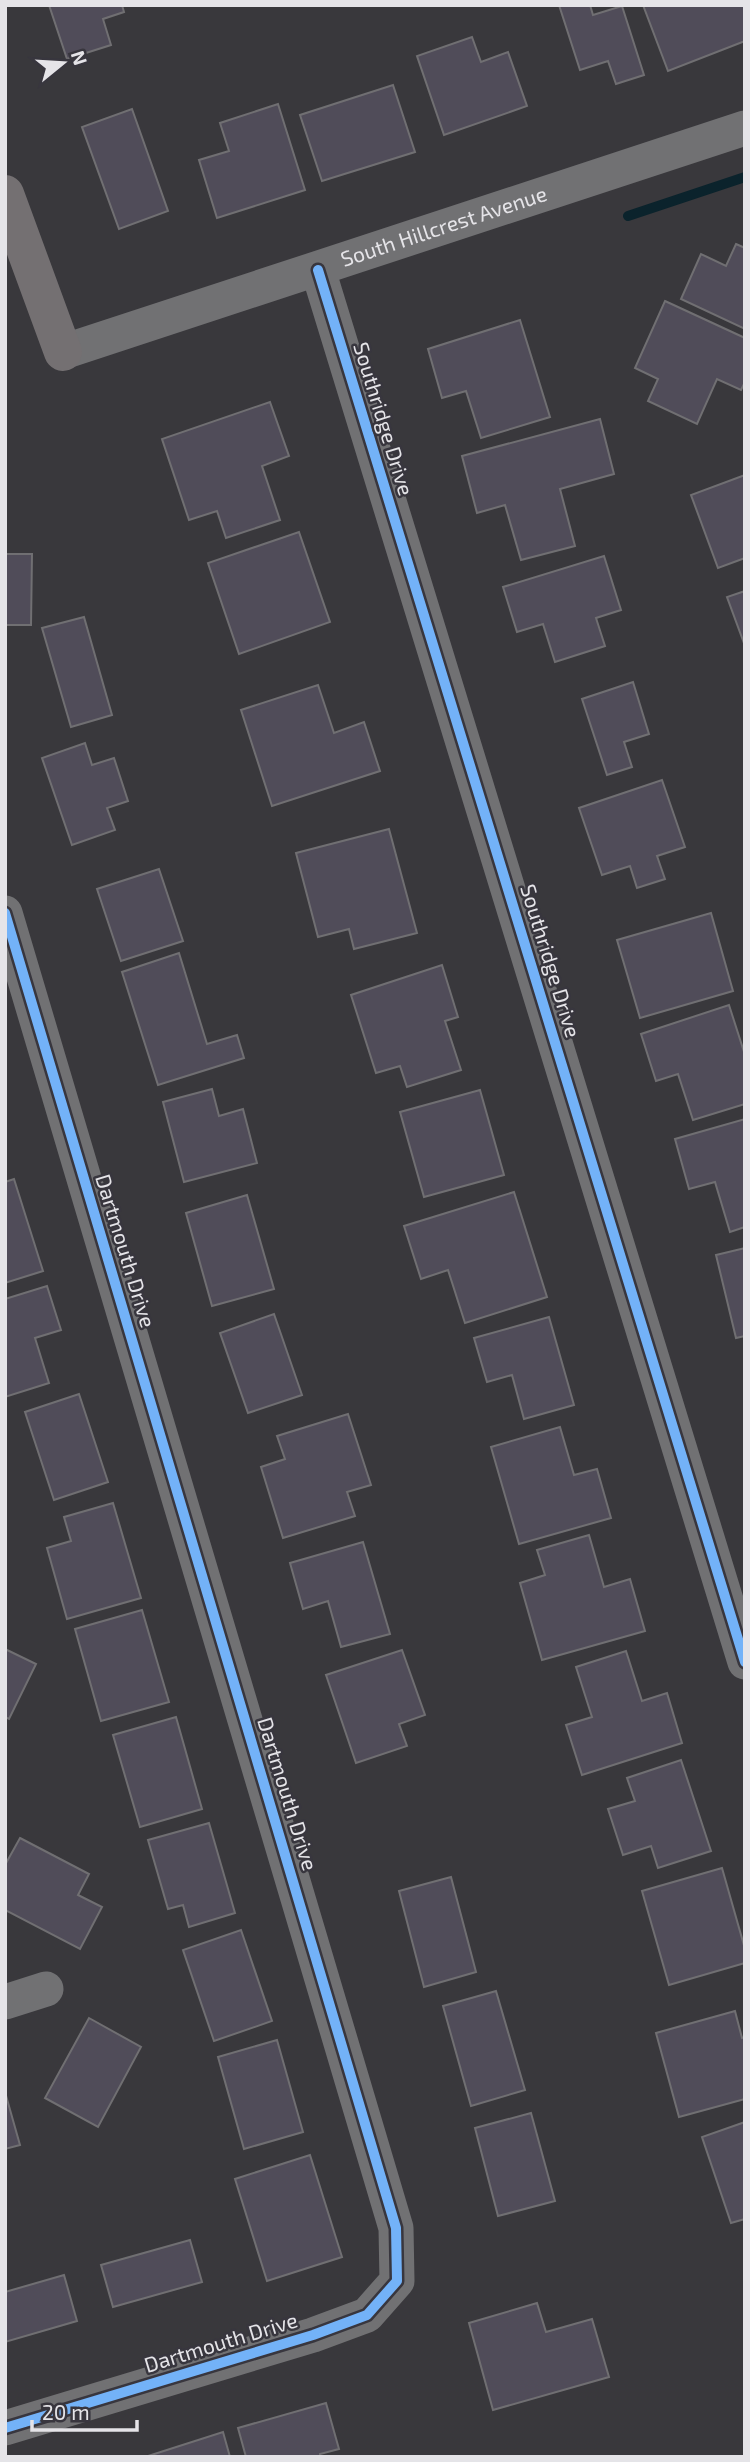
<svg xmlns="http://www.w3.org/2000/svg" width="750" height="2462" viewBox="0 0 750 2462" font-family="'Exo 2',sans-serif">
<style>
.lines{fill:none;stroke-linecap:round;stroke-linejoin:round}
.stream{stroke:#0b232c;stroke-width:10}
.building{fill:#504c59;stroke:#706f72;stroke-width:2}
.street{stroke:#717173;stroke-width:35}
.secondary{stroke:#747072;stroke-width:38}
.cycleway-casing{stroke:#38363e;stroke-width:15}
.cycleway{stroke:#73b2f8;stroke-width:10}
.labels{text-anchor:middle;stroke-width:5;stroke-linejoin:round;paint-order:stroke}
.street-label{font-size:21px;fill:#e5e4e8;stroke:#38363e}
</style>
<rect width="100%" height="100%" fill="#39383c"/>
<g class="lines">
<path class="stream" d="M628,216L745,177"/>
</g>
<g class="building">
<path d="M49,5H122L124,12L103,19L111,45L67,59Z"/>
<path d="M559,5H590L593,15L622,6L644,75L616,84L608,61L580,70Z"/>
<path d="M643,5H745V41L668,71Z"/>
<path d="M472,37L481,62L508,52L527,106L444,135L417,56Z"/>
<path d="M393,85L415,152L322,181L300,115Z"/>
<path d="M278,104L305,190L217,218L199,160L229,151L220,123Z"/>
<path d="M132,109L168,211L119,229L82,127Z"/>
<path d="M736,244L745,248V329L681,299L701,254L726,266Z"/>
<path d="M665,301L745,338V382L741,390L717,379L697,424L648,401L658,379L635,368Z"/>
<path d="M520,320L550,417L481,438L466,391L442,398L428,349Z"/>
<path d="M270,402L289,456L262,466L280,520L226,538L217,511L189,520L162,439Z"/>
<path d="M600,419L614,474L560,489L575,546L521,560L505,505L477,513L462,456Z"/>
<path d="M745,475V558L718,568L691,495Z"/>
<path d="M299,532L330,622L239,654L208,563Z"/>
<path d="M5,554H32L31,625H5Z"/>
<path d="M604,556L621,610L596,618L605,646L555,662L543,624L517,632L503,587Z"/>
<path d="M745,591V646L727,597Z"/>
<path d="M84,617L112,715L71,727L42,628Z"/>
<path d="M633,682L649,734L624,742L632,767L607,775L582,699Z"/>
<path d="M318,685L334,733L364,722L380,771L272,806L241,710Z"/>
<path d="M85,743L92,765L114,758L128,801L107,808L115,830L72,845L42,758Z"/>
<path d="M662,780L685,847L657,856L665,879L637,888L630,866L602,875L579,808Z"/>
<path d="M389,829L417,933L354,949L349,929L318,937L296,853Z"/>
<path d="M159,869L183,941L121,961L97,889Z"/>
<path d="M711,913L733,991L640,1018L617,940Z"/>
<path d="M179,953L207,1044L237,1035L244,1058L158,1085L122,972Z"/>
<path d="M442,965L458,1017L445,1021L461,1070L407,1087L400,1066L376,1073L351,995Z"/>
<path d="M729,1005L745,1055V1104L693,1120L678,1074L656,1081L641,1034Z"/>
<path d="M212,1089L219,1116L243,1109L257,1163L184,1182L163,1102Z"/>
<path d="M480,1090L504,1175L424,1197L400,1112Z"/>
<path d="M745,1119V1227L730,1232L715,1182L689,1189L675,1139Z"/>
<path d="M14,1179L43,1271L5,1283V1182Z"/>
<path d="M514,1192L547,1297L465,1323L448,1270L421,1279L404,1226Z"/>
<path d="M247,1195L274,1289L212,1306L186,1213Z"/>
<path d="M745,1248V1336L736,1338L716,1255Z"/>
<path d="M47,1286L61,1330L35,1338L49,1383L5,1397V1299Z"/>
<path d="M274,1314L302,1395L248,1413L220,1333Z"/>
<path d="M549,1317L574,1405L524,1419L512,1375L487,1382L474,1338Z"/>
<path d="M79,1394L108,1482L54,1500L25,1412Z"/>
<path d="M348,1414L371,1485L347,1492L355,1516L283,1538L261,1467L285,1459L277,1436Z"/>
<path d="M560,1427L574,1475L597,1469L611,1518L519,1544L491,1447Z"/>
<path d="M113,1503L141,1598L67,1619L47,1548L71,1541L64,1517Z"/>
<path d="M589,1535L604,1587L630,1579L645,1631L542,1660L520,1583L545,1575L537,1550Z"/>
<path d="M363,1542L390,1634L341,1647L328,1601L303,1609L290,1563Z"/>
<path d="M142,1610L169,1702L101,1721L75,1629Z"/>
<path d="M5,1649L36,1664L9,1719L5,1717Z"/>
<path d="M402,1650L425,1715L399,1724L407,1746L356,1763L326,1675Z"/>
<path d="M626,1651L642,1701L667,1693L682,1743L582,1775L566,1725L592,1717L576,1667Z"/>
<path d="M176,1717L202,1809L140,1827L113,1735Z"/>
<path d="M681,1760L711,1851L658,1868L651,1846L623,1855L608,1809L635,1801L627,1778Z"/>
<path d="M209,1823L235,1913L189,1927L183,1905L168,1909L148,1840Z"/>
<path d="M20,1838L89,1874L78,1895L102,1907L80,1949L5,1910V1865Z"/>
<path d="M722,1868L745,1949V1963L669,1985L642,1891Z"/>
<path d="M451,1877L476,1972L424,1987L399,1891Z"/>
<path d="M241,1930L272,2021L214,2041L183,1950Z"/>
<path d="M496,1991L525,2090L471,2106L443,2006Z"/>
<path d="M735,2011L742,2038L745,2037V2099L679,2117L656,2033Z"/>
<path d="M89,2018L141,2047L98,2127L45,2098Z"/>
<path d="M277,2040L303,2132L244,2149L218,2057Z"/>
<path d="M5,2092L20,2145L5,2149Z"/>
<path d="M531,2113L555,2201L498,2216L475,2128Z"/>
<path d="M745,2122V2219L731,2223L702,2137Z"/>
<path d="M310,2155L342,2257L267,2281L235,2179Z"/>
<path d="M190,2240L202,2282L113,2307L101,2265Z"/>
<path d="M64,2275L77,2321L5,2342V2292Z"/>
<path d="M537,2303L546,2332L592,2319L609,2377L493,2410L469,2323Z"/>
<path d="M326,2403L339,2449L320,2454V2457H246L238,2428Z"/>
<path d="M223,2432L230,2457H145Z"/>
</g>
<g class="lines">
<g class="street">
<path d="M318,270L745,1662"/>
<path id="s1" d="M63,352L745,128"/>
<path d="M5,913L396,2228L397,2281L367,2315L313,2335L5,2428"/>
<path d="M5,2002L46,1989"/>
</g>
<path class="secondary" d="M5,194L63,352"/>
<g class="cycleway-casing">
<g id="cycleway">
<path d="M318,270L745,1662"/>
<path d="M5,913L396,2228L397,2281L367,2315L313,2335L5,2428"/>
</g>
</g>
<use href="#cycleway" class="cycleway"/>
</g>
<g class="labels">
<g class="street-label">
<text dy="7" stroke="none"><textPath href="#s1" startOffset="401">South Hillcrest Avenue</textPath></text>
<text transform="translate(383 419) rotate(73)" y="7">Southridge Drive</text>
<text transform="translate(550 961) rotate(73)" y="7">Southridge Drive</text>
<text transform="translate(125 1251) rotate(73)" y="7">Dartmouth Drive</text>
<text transform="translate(287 1794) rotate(73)" y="7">Dartmouth Drive</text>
<text transform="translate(221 2343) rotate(-17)" y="7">Dartmouth Drive</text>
</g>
</g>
<rect width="750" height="2462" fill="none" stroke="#e5e4e8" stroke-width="14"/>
<g transform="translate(63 63) rotate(72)" stroke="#38363e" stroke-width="5" paint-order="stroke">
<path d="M0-5L12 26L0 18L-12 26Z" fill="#e5e4e8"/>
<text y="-10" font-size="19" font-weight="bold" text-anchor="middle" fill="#e5e4e8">N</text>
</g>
<path d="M32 2420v10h105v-10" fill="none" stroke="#e5e4e8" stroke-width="3.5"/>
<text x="42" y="2420" font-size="21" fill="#e5e4e8" stroke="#38363e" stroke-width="5" paint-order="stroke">20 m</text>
</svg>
